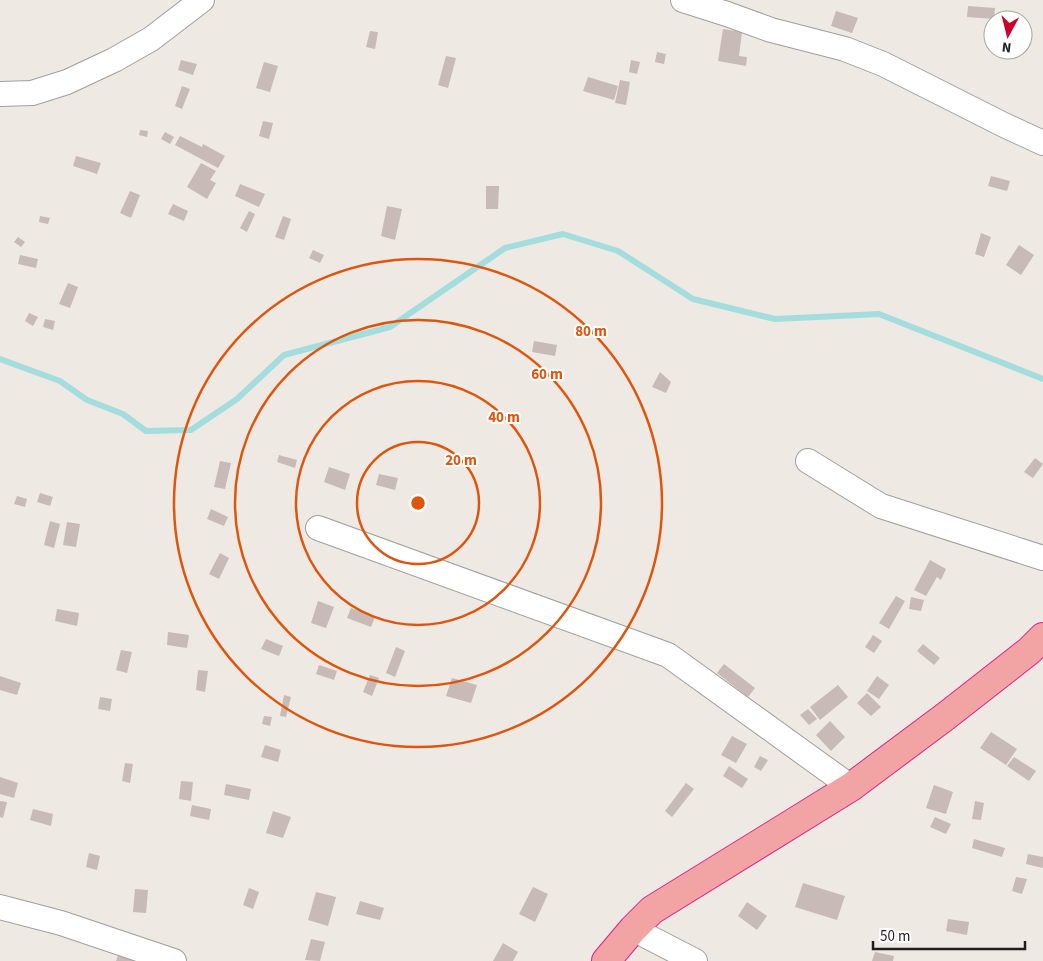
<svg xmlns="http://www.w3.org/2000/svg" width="1043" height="961" viewBox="0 0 1043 961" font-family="'Source Sans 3',sans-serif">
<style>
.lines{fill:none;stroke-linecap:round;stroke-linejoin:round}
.stream{stroke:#a3ddde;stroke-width:6}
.building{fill:#c7bab7}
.minor-casing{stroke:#9f9f9f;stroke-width:26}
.trunk-casing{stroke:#dd2189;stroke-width:30}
.minor{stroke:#fff;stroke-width:24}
.trunk{stroke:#f2a4a5;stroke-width:28}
.ring{fill:none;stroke:#de560d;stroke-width:2.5}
.centre{fill:#de560d;stroke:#fff;stroke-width:2.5}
.ring-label{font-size:15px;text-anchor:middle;font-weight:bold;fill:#de560d;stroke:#fff;stroke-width:4;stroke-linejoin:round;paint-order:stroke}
</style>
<rect width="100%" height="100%" fill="#efe9e4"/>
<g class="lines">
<path class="stream" d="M0,359L60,381L87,400L123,414L146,431L191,430L237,399L284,355L390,327L505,248L563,234L618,251L693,299L775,319L879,314L1043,379"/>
</g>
<g class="building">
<path d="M968,6L995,8L994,19L967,17Z"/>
<path d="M836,11L858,18L852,33L831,26Z"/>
<path d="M723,29L742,32L739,56L747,57L746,66L718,61Z"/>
<path d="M370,31L378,32L375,49L366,47Z"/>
<path d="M657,52L666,54L664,64L655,62Z"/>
<path d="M446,56L456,58L448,88L438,85Z"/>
<path d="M181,60L197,64L193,75L178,70Z"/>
<path d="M631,60L640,62L637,74L629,72Z"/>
<path d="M264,62L278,66L270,92L256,88Z"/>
<path d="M588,77L618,86L614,100L583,91Z"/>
<path d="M620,80L630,82L626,105L615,103Z"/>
<path d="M182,86L190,89L182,109L175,106Z"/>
<path d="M263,121L273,123L269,139L259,136Z"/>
<path d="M140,130L148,131L147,137L139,135Z"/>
<path d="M165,132L174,137L170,144L161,139Z"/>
<path d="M180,136L202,147L203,144L225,156L218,168L175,145Z"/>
<path d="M76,156L101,163L97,174L73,166Z"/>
<path d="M201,163L216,171L210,180L216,183L207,199L187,187Z"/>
<path d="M991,176L1010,181L1007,191L988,186Z"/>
<path d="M240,184L265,194L259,207L235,196Z"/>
<path d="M486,186H499L498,209H486Z"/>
<path d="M130,191L140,195L131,218L120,213Z"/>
<path d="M173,204L188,211L184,221L168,214Z"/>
<path d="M387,206L402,209L395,240L381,236Z"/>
<path d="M249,211L255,214L247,232L240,228Z"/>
<path d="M40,216L50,218L48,224L39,222Z"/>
<path d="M283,216L291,219L284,240L275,237Z"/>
<path d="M981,233L991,237L984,257L975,254Z"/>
<path d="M18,237L25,242L21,247L14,242Z"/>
<path d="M1019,245L1034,255L1021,275L1006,265Z"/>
<path d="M313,250L324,255L320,263L309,258Z"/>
<path d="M20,255L38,259L36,268L18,264Z"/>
<path d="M68,283L78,287L70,308L59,304Z"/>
<path d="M29,313L38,317L33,326L25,321Z"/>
<path d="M45,319L55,321L53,330L43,327Z"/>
<path d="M534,341L557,345L555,356L532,352Z"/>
<path d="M660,372L671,382L666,393L652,387Z"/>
<path d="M279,455L297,460L295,468L277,462Z"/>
<path d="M1035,458L1043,464L1033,478L1024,472Z"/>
<path d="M220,461L231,463L225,489L214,487Z"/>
<path d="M329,467L350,474L345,490L324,482Z"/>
<path d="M379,474L398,478L395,490L376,485Z"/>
<path d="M40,493L53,497L50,506L37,502Z"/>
<path d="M17,496L27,499L25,507L14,504Z"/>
<path d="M211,509L228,517L224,526L207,519Z"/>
<path d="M50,521L60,524L54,548L44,545Z"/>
<path d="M67,522L80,524L76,547L63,545Z"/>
<path d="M220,553L229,558L219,579L209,574Z"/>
<path d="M930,560L946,569L941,580L937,577L926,596L914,590Z"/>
<path d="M896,596L905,601L889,629L879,623Z"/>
<path d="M911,597L924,600L921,611L909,609Z"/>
<path d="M318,601L334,607L326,628L311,623Z"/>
<path d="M351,608L375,617L371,627L347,618Z"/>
<path d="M57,609L79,613L77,626L55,621Z"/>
<path d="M168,632L189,635L187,648L167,645Z"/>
<path d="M873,635L882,641L874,653L865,647Z"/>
<path d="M266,639L283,646L279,656L261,649Z"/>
<path d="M923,644L940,658L934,665L917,651Z"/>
<path d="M396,647L405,651L395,677L386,673Z"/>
<path d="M121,650L132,652L127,673L116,670Z"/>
<path d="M724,664L755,688L748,697L717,673Z"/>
<path d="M319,665L337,671L334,680L316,674Z"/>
<path d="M198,670L208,671L205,692L196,690Z"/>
<path d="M370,675L379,678L372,696L363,692Z"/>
<path d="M0,676L21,683L17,695L0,690Z"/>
<path d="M877,676L889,685L879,699L867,691Z"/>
<path d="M452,678L477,685L471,703L446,696Z"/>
<path d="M838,685L848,697L820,720L810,707Z"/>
<path d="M867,693L881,707L871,716L857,703Z"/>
<path d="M284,695L291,697L286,717L280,716Z"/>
<path d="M100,697L112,699L110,711L98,709Z"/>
<path d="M808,709L817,719L809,725L800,715Z"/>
<path d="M264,716L272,717L270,726L262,724Z"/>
<path d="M830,721L845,737L831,751L816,735Z"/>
<path d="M991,732L1017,749L1006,765L980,748Z"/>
<path d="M732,736L747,744L736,763L721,755Z"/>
<path d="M265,745L281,750L278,762L261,757Z"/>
<path d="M760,756L768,760L761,771L754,767Z"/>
<path d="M1014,757L1036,771L1029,781L1007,766Z"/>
<path d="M125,763L133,764L130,783L122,781Z"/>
<path d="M729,766L748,779L742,788L723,776Z"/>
<path d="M0,777L18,783L14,798L0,794Z"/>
<path d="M181,781L193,782L191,801L179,799Z"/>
<path d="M686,783L694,789L672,817L665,811Z"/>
<path d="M226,784L251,789L249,800L224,795Z"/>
<path d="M934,785L953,792L946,814L926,808Z"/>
<path d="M0,801L7,802L3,818L0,817Z"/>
<path d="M975,801L984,803L981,820L972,819Z"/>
<path d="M192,805L211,809L209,820L190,816Z"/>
<path d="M33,809L53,814L51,826L30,820Z"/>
<path d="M273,811L291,817L283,838L266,833Z"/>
<path d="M935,817L951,824L946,834L930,827Z"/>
<path d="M974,839L1005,848L1002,857L972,848Z"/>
<path d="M89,853L100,856L97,870L86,867Z"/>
<path d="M1028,854L1043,857V868L1026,864Z"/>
<path d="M1016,877L1027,879L1022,894L1012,891Z"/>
<path d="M803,883L845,896L837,920L795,907Z"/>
<path d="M533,887L548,894L535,922L519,914Z"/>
<path d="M249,888L259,892L253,909L243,905Z"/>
<path d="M135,889L148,890L146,913L133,912Z"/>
<path d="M316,892L336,897L328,926L308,920Z"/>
<path d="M360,901L384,908L380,920L356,914Z"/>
<path d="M747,902L767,916L757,930L738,916Z"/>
<path d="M948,919L969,922L967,935L946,931Z"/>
<path d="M311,939L325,942L320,961L305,960Z"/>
<path d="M503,943L518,952L513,961H493Z"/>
<path d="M875,952L894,956L893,961H872Z"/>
<path d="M119,953L137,959L136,961H116Z"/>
</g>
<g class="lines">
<g class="minor-casing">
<g id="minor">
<path d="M683,0L727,14L771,30L845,49L883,64L1004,125L1043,143"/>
<path d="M0,94L32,93L67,82L114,60L151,39L202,0"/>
<path d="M808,461L881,506L1043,558"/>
<path d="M318,528L668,655L851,787"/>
<path d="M0,907L61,923L174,961"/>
<path d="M633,929L695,961"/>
</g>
</g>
<g class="trunk-casing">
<path id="trunk" d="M606,961L633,929L652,910L851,787L946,716L1029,651L1043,637"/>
</g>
<use href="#minor" class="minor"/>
<use href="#trunk" class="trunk"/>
</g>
<g class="ring">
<circle cx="418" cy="503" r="61"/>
<circle cx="418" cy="503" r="122"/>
<circle cx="418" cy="503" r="183"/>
<circle cx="418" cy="503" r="244"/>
</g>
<circle cx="418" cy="503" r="8" class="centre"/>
<g class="ring-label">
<text x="591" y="336">80 m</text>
<text x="547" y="379">60 m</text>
<text x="504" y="422">40 m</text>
<text x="461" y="465">20 m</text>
</g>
<g transform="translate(1008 35) rotate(187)"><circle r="24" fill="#ffffff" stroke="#a5a5a5"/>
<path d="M0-4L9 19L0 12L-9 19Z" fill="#cc002b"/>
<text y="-8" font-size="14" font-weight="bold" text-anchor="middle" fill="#1e1e1e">N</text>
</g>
<path d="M873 941v8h152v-8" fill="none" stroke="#1e1e1e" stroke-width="2.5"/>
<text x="880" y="941" font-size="15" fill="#1e1e1e" stroke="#ffffff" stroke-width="4" paint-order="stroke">50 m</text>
</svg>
